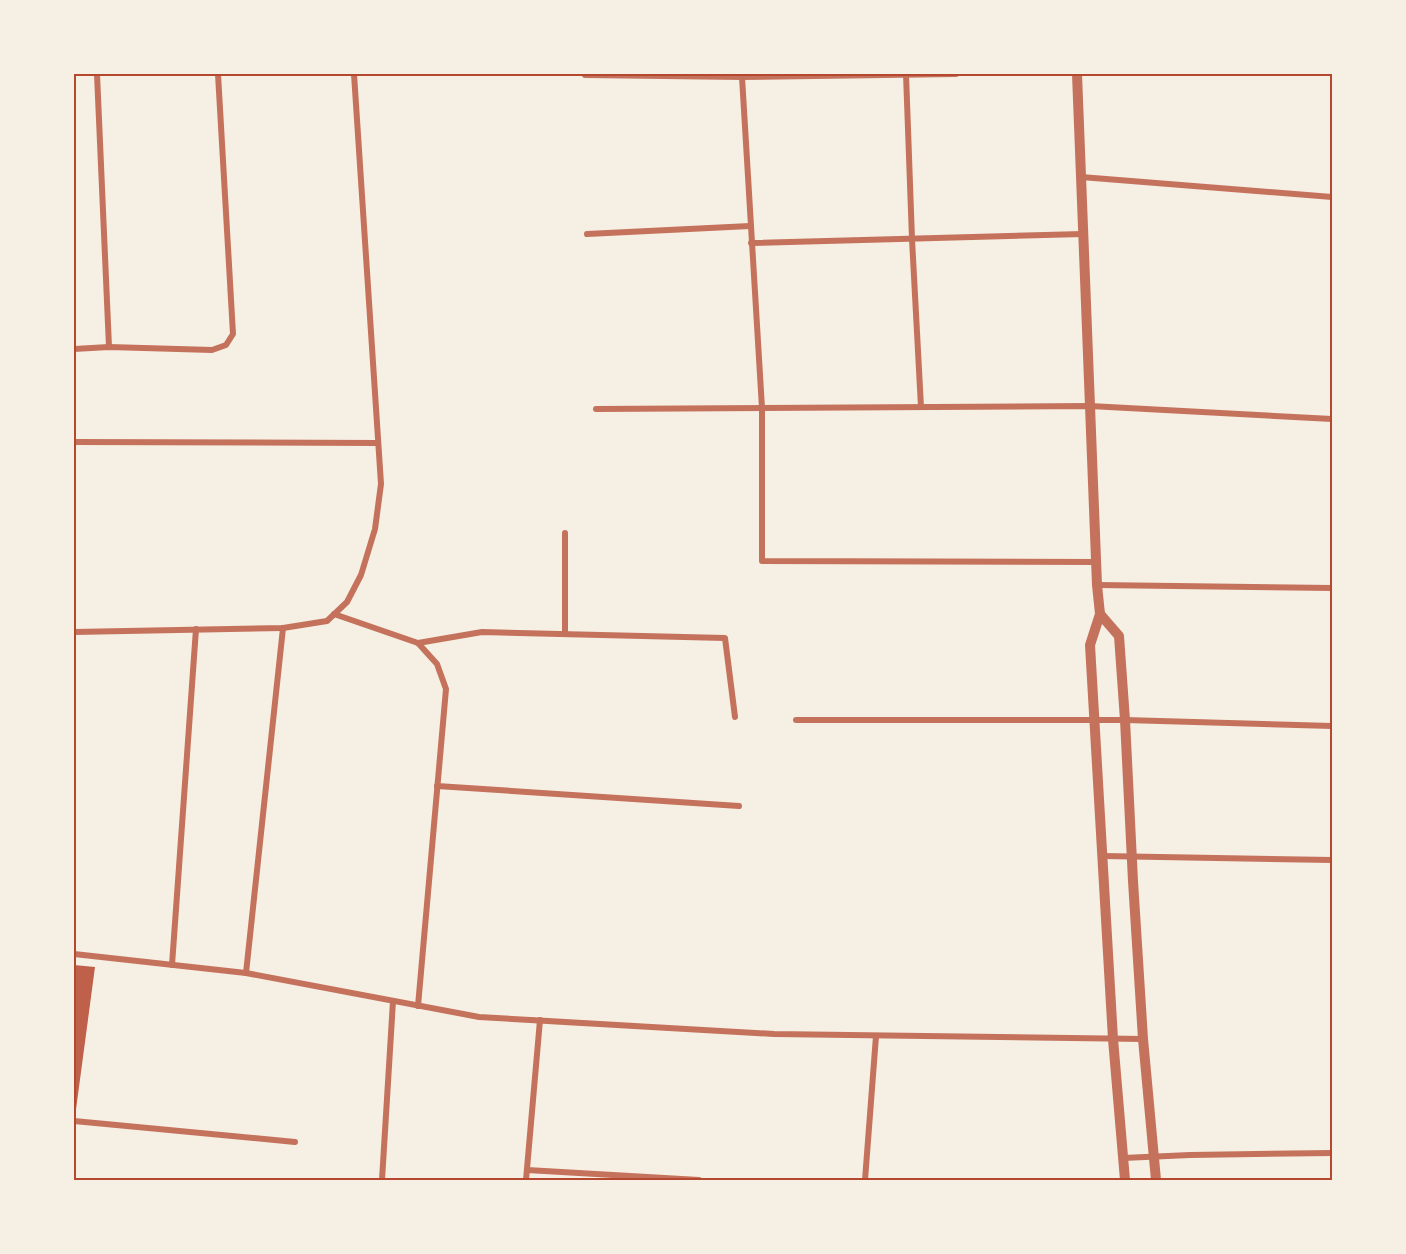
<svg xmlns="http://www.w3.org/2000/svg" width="1406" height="1254" viewBox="0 0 1406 1254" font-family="Jost,sans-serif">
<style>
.building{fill:#bf614a}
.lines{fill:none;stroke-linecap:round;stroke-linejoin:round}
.minor{stroke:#c5725c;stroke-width:6}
.tertiary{stroke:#c5725c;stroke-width:10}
.neatline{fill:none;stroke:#b5482f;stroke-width:2}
</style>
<rect width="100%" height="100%" fill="#f6efe4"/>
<path class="building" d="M74,965L95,967L75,1117H74Z"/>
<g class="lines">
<g class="minor">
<path d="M97,74L109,347"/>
<path d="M906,74L912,239L921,407"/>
<path d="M585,75L742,77L956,74"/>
<path d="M742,77L762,408V561L1096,562"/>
<path d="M1081,177L1332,197"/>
<path d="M587,234L750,226"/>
<path d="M751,243L1083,234"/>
<path d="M74,349L109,347L212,350L226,345L233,334L218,74"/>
<path d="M596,409L1090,406L1332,419"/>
<path d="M74,442L378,443"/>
<path d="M565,533V634"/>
<path d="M1097,585L1332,588"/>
<path d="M334,614L418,643L437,664L446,689L418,1006"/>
<path d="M74,632L283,628L327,621L347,602L361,575L375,529L381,484L354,74"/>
<path d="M418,643L482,632L725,638L735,717"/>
<path d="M796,720H1125L1332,726"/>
<path d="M437,786L739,806"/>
<path d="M1103,856L1332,860"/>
<path d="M74,954L246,973L479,1017L774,1034L1143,1039"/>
<path d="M172,965L196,629"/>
<path d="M246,973L283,628"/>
<path d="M74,1121L295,1142"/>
<path d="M1123,1158L1190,1155L1332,1153"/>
<path d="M527,1170L699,1180"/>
<path d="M382,1180L393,1001"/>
<path d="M526,1180L540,1020"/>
<path d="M865,1180L876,1036"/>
</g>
<g class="tertiary">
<path d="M1077,74L1097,585L1100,614L1090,645L1113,1039L1125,1180"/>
<path d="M1100,614L1119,636L1125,720L1133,881L1143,1039L1156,1180"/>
</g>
</g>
<rect width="1406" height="1254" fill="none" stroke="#f6efe4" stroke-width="150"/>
<rect x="75" y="75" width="1256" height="1104" class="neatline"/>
</svg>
